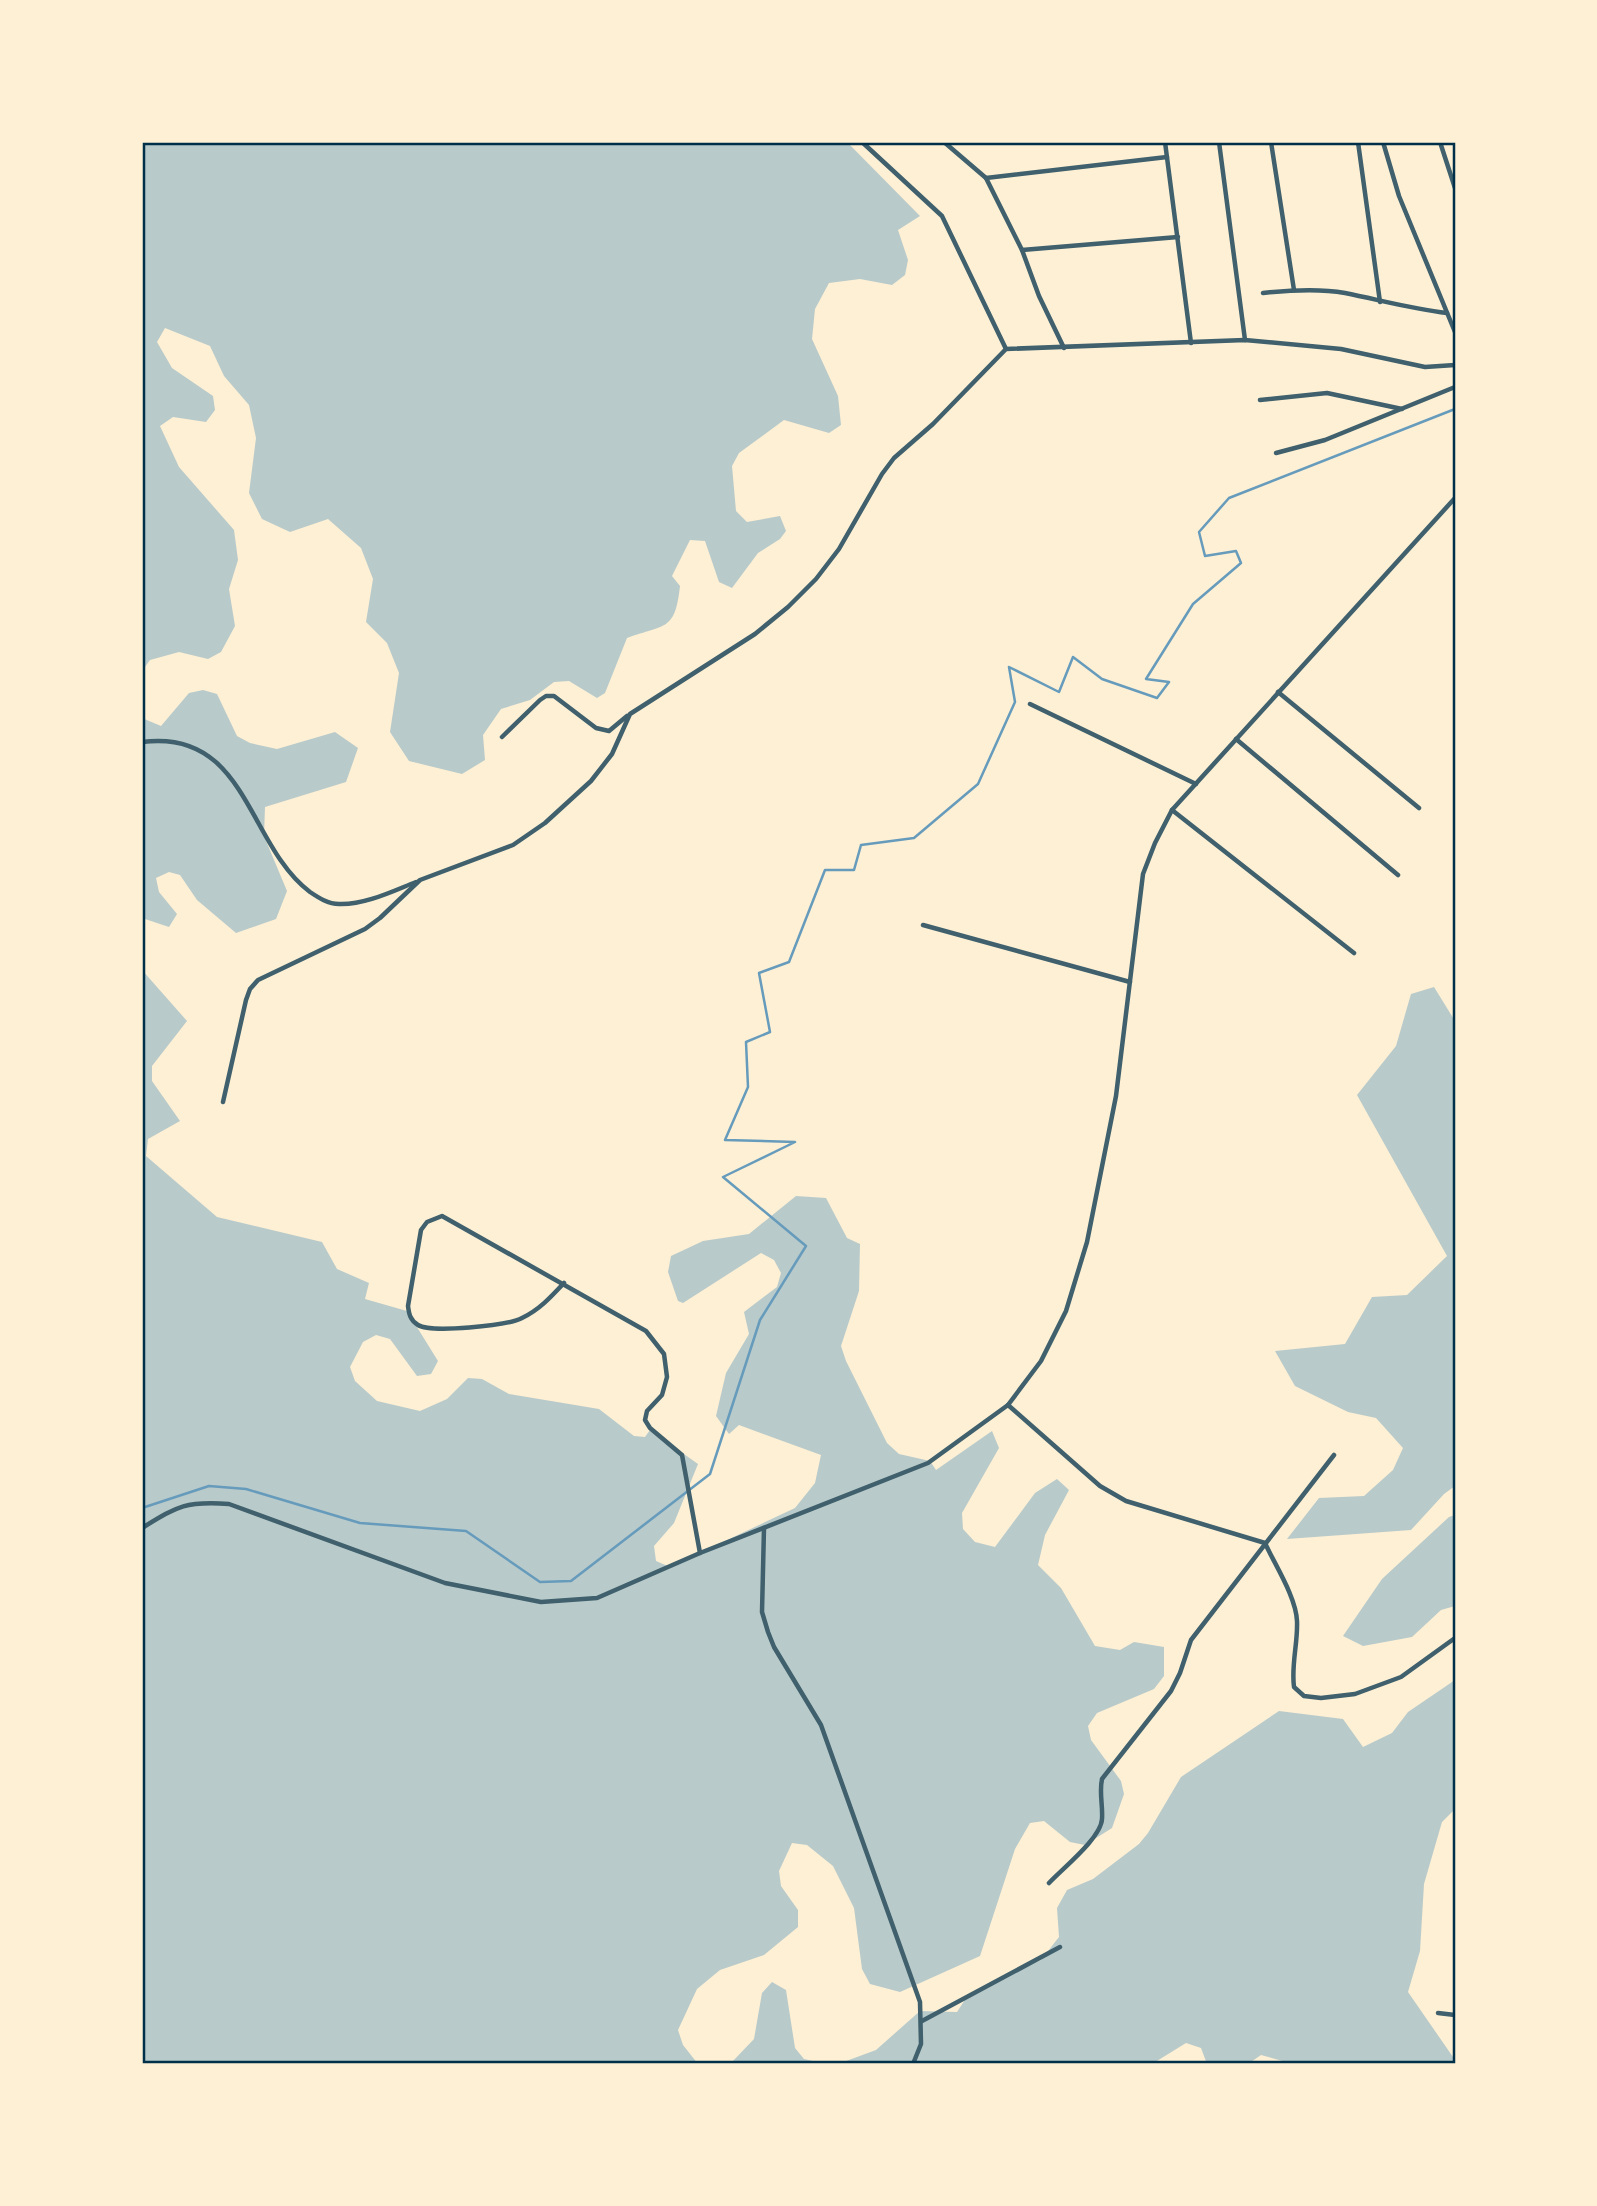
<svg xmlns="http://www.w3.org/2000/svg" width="1597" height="2206" viewBox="0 0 1597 2206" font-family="'Open Sans',sans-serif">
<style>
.green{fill:#b9caca}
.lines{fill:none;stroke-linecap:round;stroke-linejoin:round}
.stream{stroke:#669bbc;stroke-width:2.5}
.minor{stroke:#3f606c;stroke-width:4.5}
.neatline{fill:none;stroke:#003049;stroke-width:2.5}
</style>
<rect width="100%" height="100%" fill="#fdf0d5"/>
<g class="green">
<path d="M142,142H847L920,216L898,230L908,260L905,275L892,285L860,279L829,283L815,309L812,339L838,396L841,425L829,433L784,420L739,453L732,466L736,511L747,522L780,516L786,531L780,539L758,553L732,588L719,582L705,541L690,540L672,576L680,586C675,631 666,624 627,638L605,693L597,698L569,681L554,682L530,700L501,709L483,735L485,760L462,774L409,761L390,732L399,673L387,643L366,622L373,579L361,548L328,519L290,532L262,519L249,493L256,438L249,405L224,376L210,346L165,328L157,342L172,368L213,396L215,410L206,422L173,417L160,426L179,467L234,530L238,560L229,589L235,626L221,652L208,659L179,652L150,660L142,671Z"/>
<path d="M203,690L217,694L237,736L250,743L277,749L335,732L358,748L346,782L265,807L264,836L287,891L276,919L236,933L197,900L180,875L169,872L156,878L159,892L177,914L169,927L142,918V718L161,726L189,693Z"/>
<path d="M142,970L187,1021L152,1066V1081L180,1121L148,1139L146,1156L217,1217L322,1242L337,1269L369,1283L365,1299L407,1311L438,1361L431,1374L417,1376L390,1339L376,1335L363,1342L350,1367L355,1381L377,1401L420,1411L447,1399L468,1378L482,1379L509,1394L599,1409L634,1436L645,1437L650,1430L698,1464L674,1523L654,1546L656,1561L670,1567L795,1508L815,1483L821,1455L739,1425L729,1434L716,1416L726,1373L749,1334L744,1312L777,1287L781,1273L774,1260L761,1253L683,1303L678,1301L668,1272L671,1256L703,1241L749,1234L796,1196L826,1198L847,1238L860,1244L859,1291L841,1346L846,1361L887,1443L899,1454L930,1461L936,1470L992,1431L999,1448L962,1513L963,1529L975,1542L995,1547L1035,1493L1057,1479L1069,1490L1045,1535L1038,1565L1061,1588L1095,1646L1120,1650L1134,1642L1164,1647V1676L1154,1689L1097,1713L1088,1726L1091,1740L1121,1781L1124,1794L1112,1828L1085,1845L1070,1842L1044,1821L1030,1823L1015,1849L980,1956L900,1992L870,1984L862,1969L854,1908L833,1866L807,1845L792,1843L779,1871L781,1886L798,1910V1927L764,1955L720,1970L697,1989L678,2030L683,2045L698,2064H142V1343C146,1337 145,1331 142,1324Z"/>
<path d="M1434,987L1455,1021V1486L1444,1494L1411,1530L1287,1539L1319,1498L1364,1496L1393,1470L1403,1448L1376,1418L1348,1412L1295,1386L1275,1351L1345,1344L1372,1297L1407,1295L1447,1256L1357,1095L1396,1046L1411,994Z"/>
<path d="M1455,1515V1606L1441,1610L1412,1637L1363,1646L1343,1636L1382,1579L1449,1517Z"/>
<path d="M1455,1680V1809L1442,1822L1424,1884L1420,1951L1408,1992L1453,2057L1455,2064H1293L1261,2055L1248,2064H1207L1201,2048L1186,2043L1152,2064H838L876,2050L920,2011L957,2012L968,1995L1041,1960L1059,1937L1057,1908L1067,1890L1093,1879L1139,1844L1148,1833L1181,1777L1279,1711L1343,1719L1363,1747L1392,1733L1408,1712Z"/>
<path d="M772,1982L786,1990L795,2048L804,2059L826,2064H722L732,2062L754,2039L762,1993Z"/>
</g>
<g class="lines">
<path class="stream" d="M142,1508L209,1486L246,1489L360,1523L466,1531L540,1582L571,1581L710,1474L760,1320L806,1246L723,1177L795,1142L725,1140L748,1087L746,1042L770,1032L759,973L789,962L825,870H854L861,845L914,838L978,784L1015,702L1009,667L1059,692L1073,657L1102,679L1157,698L1169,682L1146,679L1193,604L1241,563L1236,551L1205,556L1199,532L1229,498L1455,409"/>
<g class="minor">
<path d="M862,142L942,216L1006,349"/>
<path d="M944,142L986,178L1022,250L1039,296L1064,348"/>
<path d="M1165,142L1191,343"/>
<path d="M1219,142L1245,340"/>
<path d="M1271,142L1294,290"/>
<path d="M1358,142L1380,302"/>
<path d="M1383,142L1399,196L1455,332"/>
<path d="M1440,142L1455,188"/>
<path d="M986,178L1167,157"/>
<path d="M1022,250L1178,237"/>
<path d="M1263,293C1290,290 1318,288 1345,293C1380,300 1412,309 1447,313"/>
<path d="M1260,400L1327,393L1402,409"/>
<path d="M1276,453L1325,440L1455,387"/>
<path d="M1278,692L1419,808"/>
<path d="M1030,704L1196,784"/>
<path d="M502,737L540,700L546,696H554L596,728L609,731L627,716"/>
<path d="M1236,739L1398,875"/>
<path d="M142,742C247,728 247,845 310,892C319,898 328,904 339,904C365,905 393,891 416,882"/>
<path d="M1172,810L1354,953"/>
<path d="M923,925L1130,982"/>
<path d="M223,1102L246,1000L250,989L258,980L365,929L380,918L420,880L513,845L545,823L591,781L612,754L630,714L755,634L788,607L816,579L839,549L882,474L894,458L933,424L1006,349L1245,340L1341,349L1425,367L1455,365"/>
<path d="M564,1283C551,1297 539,1310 522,1318C507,1326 431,1333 418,1325C410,1320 409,1314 408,1306L421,1230L427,1222L442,1216L646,1331L664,1354L667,1377L662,1395L647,1411L645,1420L650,1428L682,1455L700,1553"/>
<path d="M1008,1405L1100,1486L1126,1501L1265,1543C1275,1565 1296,1597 1297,1621C1298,1643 1291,1665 1294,1687L1304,1696L1321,1698L1355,1694L1401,1677L1455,1638"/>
<path d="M142,1528C178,1506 185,1501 229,1504L445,1583L541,1602L597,1598L700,1553L928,1463L1008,1405L1041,1361L1066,1311L1087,1242L1116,1096L1143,874L1155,843L1172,810L1455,498"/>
<path d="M764,1528L762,1612L768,1632L774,1647L821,1725L920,2002L921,2044L913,2064"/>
<path d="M1049,1883C1063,1868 1101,1838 1102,1819C1103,1805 1099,1793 1102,1779L1171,1691L1180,1673L1191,1640L1334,1455"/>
<path d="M1438,2013L1455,2015"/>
<path d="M922,2021L1060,1947"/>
</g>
</g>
<rect width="1597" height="2206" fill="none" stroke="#fdf0d5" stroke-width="287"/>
<rect x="144" y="144" width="1310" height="1918" class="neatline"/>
</svg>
